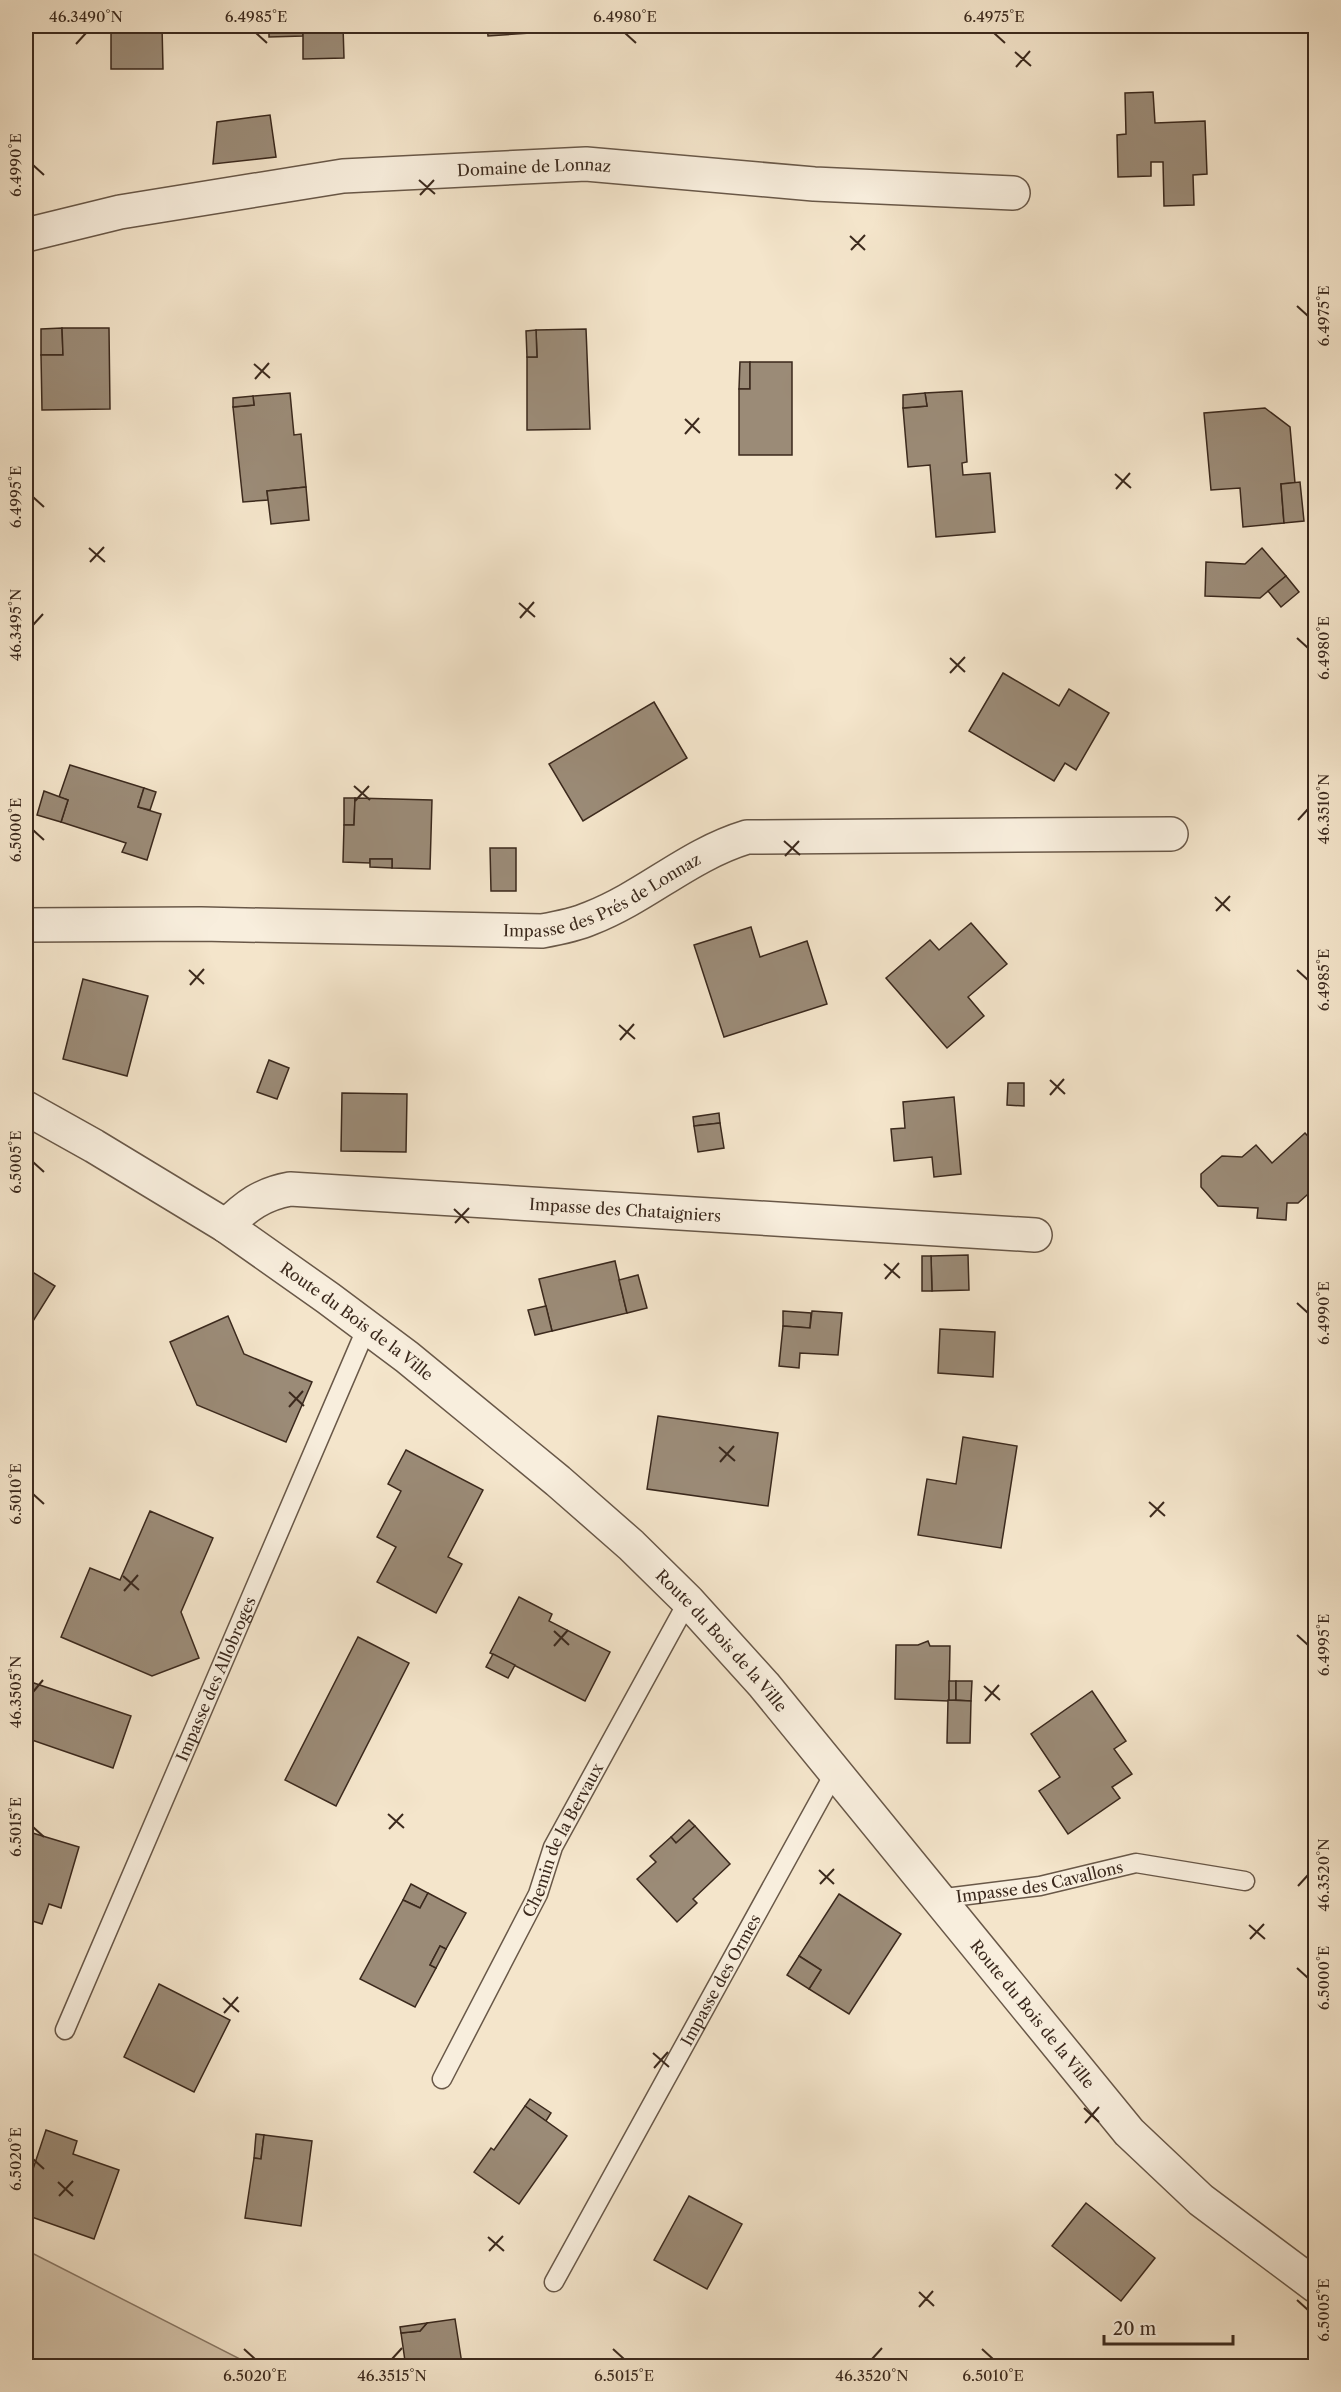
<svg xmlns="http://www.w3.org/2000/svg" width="1341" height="2392" viewBox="0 0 1341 2392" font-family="'Libre Caslon Text',serif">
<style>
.green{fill:#d5c5ad;stroke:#887765;stroke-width:1.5}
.building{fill:#9b8b77;stroke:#3b291d;stroke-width:1.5}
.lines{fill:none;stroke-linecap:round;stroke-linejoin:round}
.lane-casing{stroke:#695848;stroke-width:21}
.street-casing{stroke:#695848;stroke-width:36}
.lane{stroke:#f8eedd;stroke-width:18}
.street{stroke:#f8eedd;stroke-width:33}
.ticks{fill:none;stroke:#3b291d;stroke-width:2}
.labels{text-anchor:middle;stroke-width:6;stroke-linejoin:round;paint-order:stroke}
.street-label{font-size:16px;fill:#3b291d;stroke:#f8eedd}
.neatline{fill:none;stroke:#3b291d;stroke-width:2}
.ticks-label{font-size:15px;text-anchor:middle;fill:#3b291d}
</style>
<rect width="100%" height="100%" fill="#f4e5cb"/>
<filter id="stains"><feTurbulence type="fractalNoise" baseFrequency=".00333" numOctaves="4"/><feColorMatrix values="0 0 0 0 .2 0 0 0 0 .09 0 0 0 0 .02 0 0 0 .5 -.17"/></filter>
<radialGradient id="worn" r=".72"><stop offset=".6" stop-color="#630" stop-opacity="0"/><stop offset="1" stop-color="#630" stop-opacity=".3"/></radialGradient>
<path class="green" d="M26,2250L246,2362L250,2366H26Z"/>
<g class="building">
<path d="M111,26H162L163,69H111Z"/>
<path d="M269,26H303V36L269,37Z"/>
<path d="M303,26H343L344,58L303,59Z"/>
<path d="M487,26H545V32L488,36Z"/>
<path d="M1153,92L1155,123L1205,121L1207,174L1193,175L1194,205L1164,206L1163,162H1151V176L1118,177L1117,135L1126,134L1125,93Z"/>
<path d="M270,115L276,157L213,164L217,122Z"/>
<path d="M62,328L63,355H41V329Z"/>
<path d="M62,328H109L110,409L42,410L41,355H63Z"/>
<path d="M586,329L590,429L527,430V357H537L536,330Z"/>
<path d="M536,330L537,357H527L526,331Z"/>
<path d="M740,362H750V389H739Z"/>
<path d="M750,362H792V455H739V389H750Z"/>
<path d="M962,391L967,462L962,463L963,475L990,473L995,532L936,537L930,465L908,467L903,408L927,406L925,393Z"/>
<path d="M290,393L294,435L301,434L306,487L267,491L268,500L243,502L233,407L254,405L253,396Z"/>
<path d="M925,393L927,406L903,408V395Z"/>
<path d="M253,396L254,405L233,407V398Z"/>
<path d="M1265,408L1290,427L1295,483L1281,484L1284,523L1243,527L1240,488L1211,490L1204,413Z"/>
<path d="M1300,482L1304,521L1284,523L1281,484Z"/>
<path d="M306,487L309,520L271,524L267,491Z"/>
<path d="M1262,548L1286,576L1260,598L1205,596L1206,562L1245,564Z"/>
<path d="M1286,576L1299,592L1281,607L1268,591Z"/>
<path d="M1003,673L1059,706L1069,689L1109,713L1076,770L1065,763L1054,781L969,731Z"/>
<path d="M654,702L687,758L583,821L549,764Z"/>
<path d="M70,765L144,788L138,807L161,814L147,860L122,852L126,843L61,822L68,800L59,797Z"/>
<path d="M144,788L156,792L150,810L138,807Z"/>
<path d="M44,791L68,800L61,822L37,815Z"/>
<path d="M344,798H355L354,825H344Z"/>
<path d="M355,798L432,800L430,869L392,868V859H370V863L343,862L344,825H354Z"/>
<path d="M490,848H516V891H491Z"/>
<path d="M370,859H392V868L370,867Z"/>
<path d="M971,923L1007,964L968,997L984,1016L947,1048L886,978L930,940L939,950Z"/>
<path d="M751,927L760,957L807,941L827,1004L724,1037L694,945Z"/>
<path d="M83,979L148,996L127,1076L63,1059Z"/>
<path d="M269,1060L289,1068L277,1099L257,1092Z"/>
<path d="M1008,1083H1024V1106L1007,1105Z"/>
<path d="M342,1093L407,1094L406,1152L341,1151Z"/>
<path d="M954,1097L961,1174L934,1177L932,1157L894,1161L891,1129L905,1128L903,1102Z"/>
<path d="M719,1113L720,1123L694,1126L693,1117Z"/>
<path d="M720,1123L724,1148L698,1152L694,1126Z"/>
<path d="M1305,1133L1316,1145V1187L1298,1203H1287L1286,1220L1257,1218L1258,1208L1218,1206L1201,1187V1174L1222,1156L1242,1157L1256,1145L1272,1163Z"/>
<path d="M968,1255L969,1290L932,1291L931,1256Z"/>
<path d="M922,1256H931L932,1291H922Z"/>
<path d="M615,1261L627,1313L552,1331L539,1279Z"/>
<path d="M26,1268L55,1286L30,1326L26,1323Z"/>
<path d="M638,1275L647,1308L627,1313L619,1280Z"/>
<path d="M546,1306L552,1331L535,1335L528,1310Z"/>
<path d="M783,1311L811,1313L810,1328L783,1326Z"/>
<path d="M812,1311L842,1313L838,1355L800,1353L799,1368L779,1366L783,1326L810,1328Z"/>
<path d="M228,1316L244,1354L312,1382L286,1442L197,1405L170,1342Z"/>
<path d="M940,1329L995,1332L993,1377L938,1373Z"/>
<path d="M658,1416L778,1433L768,1506L647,1489Z"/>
<path d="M963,1437L1017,1446L1001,1548L918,1535L927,1479L956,1484Z"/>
<path d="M406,1450L483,1490L448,1557L462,1564L436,1613L377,1582L396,1547L377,1537L401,1491L388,1484Z"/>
<path d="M150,1511L213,1538L181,1612L199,1658L152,1676L61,1637L90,1568L120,1580Z"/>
<path d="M519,1597L552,1614L549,1621L610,1652L585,1701L490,1653Z"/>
<path d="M358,1637L409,1663L336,1806L285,1780Z"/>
<path d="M928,1641L930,1646H950L949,1701L895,1699L896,1645H918Z"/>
<path d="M493,1654L515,1665L508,1678L486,1667Z"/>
<path d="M949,1681H956V1700L949,1701Z"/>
<path d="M956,1681H972L971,1701L956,1700Z"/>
<path d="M31,1682L131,1716L113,1768L26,1738V1699Z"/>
<path d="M1092,1691L1126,1741L1114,1749L1132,1774L1112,1787L1120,1798L1068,1834L1039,1791L1060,1777L1031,1734Z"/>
<path d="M948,1700L971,1701L970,1743H947Z"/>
<path d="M689,1820L695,1826L676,1843L671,1837Z"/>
<path d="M695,1826L730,1864L693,1899L697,1903L677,1922L637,1879L656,1862L650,1856L671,1837L676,1843Z"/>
<path d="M26,1831L79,1847L61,1908L49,1904L42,1924L26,1919Z"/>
<path d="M411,1884L428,1893L420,1908L403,1900Z"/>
<path d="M428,1893L466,1913L446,1949L440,1946L430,1965L436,1968L415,2007L360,1979L403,1900L420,1908Z"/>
<path d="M839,1894L901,1934L849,2014L809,1989L821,1970L799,1956Z"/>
<path d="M440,1946L446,1949L436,1968L430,1965Z"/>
<path d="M799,1956L821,1970L809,1989L787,1975Z"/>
<path d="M159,1984L230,2020L194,2092L124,2057Z"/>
<path d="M530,2099L551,2113L546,2121L525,2106Z"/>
<path d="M525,2106L567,2136L519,2204L474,2172L491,2148L494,2150Z"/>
<path d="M46,2130L77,2141L73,2154L119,2170L94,2239L26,2215V2190Z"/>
<path d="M256,2134L264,2135L261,2159L254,2158Z"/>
<path d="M264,2135L312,2141L301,2226L245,2218L254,2158L261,2159Z"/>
<path d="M689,2196L742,2224L707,2289L654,2260Z"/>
<path d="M1086,2203L1155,2258L1121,2301L1052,2246Z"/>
<path d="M455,2319L462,2364L454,2366H400L405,2361L401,2333L420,2331L427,2323Z"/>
<path d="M427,2323L420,2331L401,2333L400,2327Z"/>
</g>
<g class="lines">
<g class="lane-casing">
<g id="lane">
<path id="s1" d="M937,1899L1040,1886L1136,1863L1245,1881"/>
<path id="s2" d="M65,2030L367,1327"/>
<path id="s3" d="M442,2079L538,1894L553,1847L688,1601"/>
<path id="s4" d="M554,2282L835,1772"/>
</g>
</g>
<g class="street-casing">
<g id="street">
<path id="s5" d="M26,235L120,212L343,176L586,164L814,184L1013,193"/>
<path id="s6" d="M26,925L201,924L542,931C559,928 575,925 591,918C647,896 688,855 747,837L1171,834"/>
<path id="s7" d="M26,1108L94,1146L226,1226L328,1298L407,1357L558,1481L631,1545L688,1601L764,1685L1129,2132L1201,2200L1316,2286"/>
<path id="s8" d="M226,1226C246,1206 262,1194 290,1189L1035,1235"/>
</g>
</g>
<use href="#lane" class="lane"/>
<use href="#street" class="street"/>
</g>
<path class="ticks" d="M256,33L267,43M625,33L636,43M994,33L1005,43M76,44L86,33M1015,52L1031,66M1016,67L1030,51M33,165L44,175M419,180L435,194M420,195L434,180M850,236L865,250M851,250L865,235M1297,306L1308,316M254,364L270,378M255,379L269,363M685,419L700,433M685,434L699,418M1115,474L1131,488M1116,489L1130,473M33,497L44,507M89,548L105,562M90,562L104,547M519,603L535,617M520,618L534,602M33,625L43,614M1297,638L1308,648M950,658L965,672M950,673L965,657M354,786L370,800M355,801L369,786M1298,820L1308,809M33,830L44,840M784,841L800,855M785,856L799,841M1215,897L1230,911M1216,911L1230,896M189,970L204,984M1297,970L1308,980M190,985L204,969M619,1025L635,1039M620,1040L634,1024M1050,1080L1065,1094M1050,1095L1064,1079M33,1162L44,1172M454,1209L469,1223M455,1223L469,1208M884,1264L900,1278M885,1279L899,1263M1297,1303L1308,1313M289,1392L304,1406M289,1407L303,1391M719,1447L735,1461M720,1462L734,1446M33,1494L44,1504M1149,1502L1165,1516M1150,1517L1164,1502M123,1576L139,1590M124,1591L138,1575M554,1631L569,1645M1297,1635L1308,1645M554,1646L568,1630M984,1686L1000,1700M33,1692L43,1680M985,1701L999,1685M388,1814L404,1828M33,1827L44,1837M389,1829L403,1814M819,1870L834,1884M820,1884L834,1869M1298,1886L1308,1875M1249,1925L1265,1939M1250,1939L1264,1924M1297,1968L1308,1978M223,1998L239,2012M224,2013L238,1997M653,2053L669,2067M654,2068L668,2052M1084,2108L1099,2122M1085,2123L1099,2107M33,2159L44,2169M58,2182L73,2196M59,2196L73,2181M488,2237L504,2251M489,2251L503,2236M919,2292L934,2306M1297,2300L1308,2310M919,2307L933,2291M244,2349L255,2359M613,2349L624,2359M982,2349L993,2359M392,2359L402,2348M872,2359L882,2348"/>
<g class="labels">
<g class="street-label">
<text dy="6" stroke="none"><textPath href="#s5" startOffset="514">Domaine de Lonnaz</textPath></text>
<text dy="6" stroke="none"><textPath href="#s6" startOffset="584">Impasse des Prés de Lonnaz</textPath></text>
<text dy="6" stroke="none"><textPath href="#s8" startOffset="411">Impasse des Chataigniers</textPath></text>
<text dy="6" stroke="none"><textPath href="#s7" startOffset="394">Route du Bois de la Ville</textPath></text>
<text dy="6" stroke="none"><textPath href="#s7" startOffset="880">Route du Bois de la Ville</textPath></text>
<text dy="6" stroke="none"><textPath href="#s2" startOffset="382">Impasse des Allobroges</textPath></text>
<text dy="6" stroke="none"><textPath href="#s3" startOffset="268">Chemin de la Bervaux</textPath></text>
<text dy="6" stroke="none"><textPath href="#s1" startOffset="104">Impasse des Cavallons</textPath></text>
<text dy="6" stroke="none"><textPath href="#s4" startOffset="345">Impasse des Ormes</textPath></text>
<text dy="6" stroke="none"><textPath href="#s7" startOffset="1366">Route du Bois de la Ville</textPath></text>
</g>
</g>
<rect width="1341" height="2392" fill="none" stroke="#f4e5cb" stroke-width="66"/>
<path d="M1104 2335v9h129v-9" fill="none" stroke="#3b291d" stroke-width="3"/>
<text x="1113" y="2335" font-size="18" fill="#3b291d" stroke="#f8eedd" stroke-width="4.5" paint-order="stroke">20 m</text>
<rect x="33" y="33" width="1275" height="2326" class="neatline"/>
<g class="ticks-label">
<text x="86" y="22">46.3490°N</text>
<text x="256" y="22">6.4985°E</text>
<text x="625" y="22">6.4980°E</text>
<text x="994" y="22">6.4975°E</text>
<text transform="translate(16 165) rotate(-90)" y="5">6.4990°E</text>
<text transform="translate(1324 316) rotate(-90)" y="5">6.4975°E</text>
<text transform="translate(16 497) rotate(-90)" y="5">6.4995°E</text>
<text transform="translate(16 625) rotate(-90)" y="5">46.3495°N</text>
<text transform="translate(1324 648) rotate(-90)" y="5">6.4980°E</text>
<text transform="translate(1324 809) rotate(-90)" y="5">46.3510°N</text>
<text transform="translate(16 830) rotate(-90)" y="5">6.5000°E</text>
<text transform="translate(1324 980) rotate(-90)" y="5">6.4985°E</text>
<text transform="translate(16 1162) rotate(-90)" y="5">6.5005°E</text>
<text transform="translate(1324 1313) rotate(-90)" y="5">6.4990°E</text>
<text transform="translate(16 1494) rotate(-90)" y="5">6.5010°E</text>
<text transform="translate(1324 1645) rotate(-90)" y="5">6.4995°E</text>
<text transform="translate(16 1692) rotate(-90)" y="5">46.3505°N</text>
<text transform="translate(16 1827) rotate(-90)" y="5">6.5015°E</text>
<text transform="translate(1324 1875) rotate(-90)" y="5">46.3520°N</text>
<text transform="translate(1324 1978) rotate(-90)" y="5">6.5000°E</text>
<text transform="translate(16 2159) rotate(-90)" y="5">6.5020°E</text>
<text transform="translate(1324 2310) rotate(-90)" y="5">6.5005°E</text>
<text x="255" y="2381">6.5020°E</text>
<text x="392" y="2381">46.3515°N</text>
<text x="624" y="2381">6.5015°E</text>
<text x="872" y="2381">46.3520°N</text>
<text x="993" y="2381">6.5010°E</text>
</g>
<rect width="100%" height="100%" filter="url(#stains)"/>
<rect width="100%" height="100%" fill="url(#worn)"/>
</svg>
